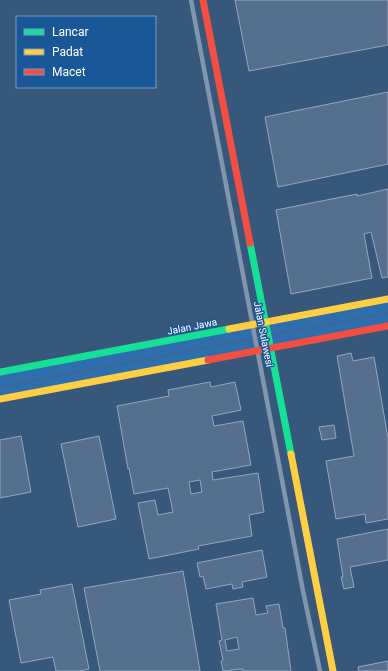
<svg xmlns="http://www.w3.org/2000/svg" width="388" height="671" viewBox="0 0 388 671" font-family="Roboto,sans-serif">
<style>
.green{fill:#2e6ead}
.lines{fill:none;stroke-linecap:round;stroke-linejoin:round}
.stream{stroke:#3c6794;stroke-width:2}
.building{fill:#55708c;stroke:#94a7bb;fill-rule:evenodd}
.street{stroke:#8196ad;stroke-width:4.5}
.fast{stroke:#16e098;stroke-width:7}
.slow{stroke:#ffcf43;stroke-width:7}
.jam{stroke:#f24e42;stroke-width:7}
.labels{text-anchor:middle;stroke-width:3;stroke-linejoin:round;paint-order:stroke}
.street-label{font-size:10px;fill:#fff;stroke:#1a5798}
</style>
<rect width="100%" height="100%" fill="#37587b"/>
<g class="green">
<path d="M388,299V326L271,348L266,322Z"/>
<path d="M253,325L258,351L0,399V373Z"/>
</g>
<g class="lines">
<g class="stream">
<path d="M270,335L388,313"/>
<path d="M0,387L266,336"/>
</g>
</g>
<g class="building">
<path d="M235,0H388V45L249,71Z"/>
<path d="M388,92V164L278,187L265,117Z"/>
<path d="M388,189V277L382,278L371,232L364,234L372,278L291,294L276,210L357,194V196Z"/>
<path d="M351,353L353,361L374,357L388,438V519L366,523L365,514L336,519L326,461L354,456L337,356Z"/>
<path d="M210,382L211,387L235,382L241,410L212,416L214,426L243,421L251,465L212,472L213,480L258,473L264,512L249,515L252,536L198,546L199,549L149,559L138,503L155,500L158,515L173,512L168,488L134,494L129,468L128,469L117,406L169,396L168,390ZM200,480L202,492L191,494L189,482Z"/>
<path d="M334,425L336,438L322,440L319,427Z"/>
<path d="M21,436L31,492L0,498V440Z"/>
<path d="M99,436L116,519L78,527L61,444Z"/>
<path d="M388,529V560L350,567L354,587L344,589L341,577H343L337,539Z"/>
<path d="M262,550L267,577L242,582L243,587L233,589L232,584L206,589L203,576L200,577L197,563Z"/>
<path d="M183,571L200,671H100L84,588Z"/>
<path d="M72,584L89,669L80,671H56L53,657L21,663L9,600L41,594L40,590Z"/>
<path d="M253,598L256,615L268,613L266,606L279,604L283,628H285L291,671H243V669L223,671L221,661L223,660L219,641L222,640L216,604ZM237,637L239,649L227,651L225,640Z"/>
<path d="M388,661V671H359L358,667Z"/>
</g>
<g class="lines">
<path class="street" d="M191,0L303,591L320,671"/>
<g class="fast">
<path d="M250,243L291,454"/>
<path d="M0,372L229,329"/>
</g>
<g class="slow">
<path d="M229,329L388,299"/>
<path d="M0,399L208,360"/>
<path d="M291,454L333,671"/>
</g>
<g class="jam">
<path d="M203,0L250,243"/>
<path d="M208,360L388,326"/>
</g>
</g>
<g class="labels">
<g class="street-label">
<text transform="translate(192 326) rotate(-11)" y="4">Jalan Jawa</text>
<text transform="translate(264 334) rotate(79)" y="4">Jalan Sulawesi</text>
</g>
</g>
<rect x="16" y="16" width="140" height="72" fill="#1a5798" stroke="#769ac1"/>
<rect x="24" y="29" width="20" height="6" fill="#16e098" stroke="#769ac1"/>
<text x="52" y="36" font-size="12" fill="#ffffff">Lancar</text>
<rect x="24" y="49" width="20" height="6" fill="#ffcf43" stroke="#769ac1"/>
<text x="52" y="56" font-size="12" fill="#ffffff">Padat</text>
<rect x="24" y="69" width="20" height="6" fill="#f24e42" stroke="#769ac1"/>
<text x="52" y="76" font-size="12" fill="#ffffff">Macet</text>
</svg>
